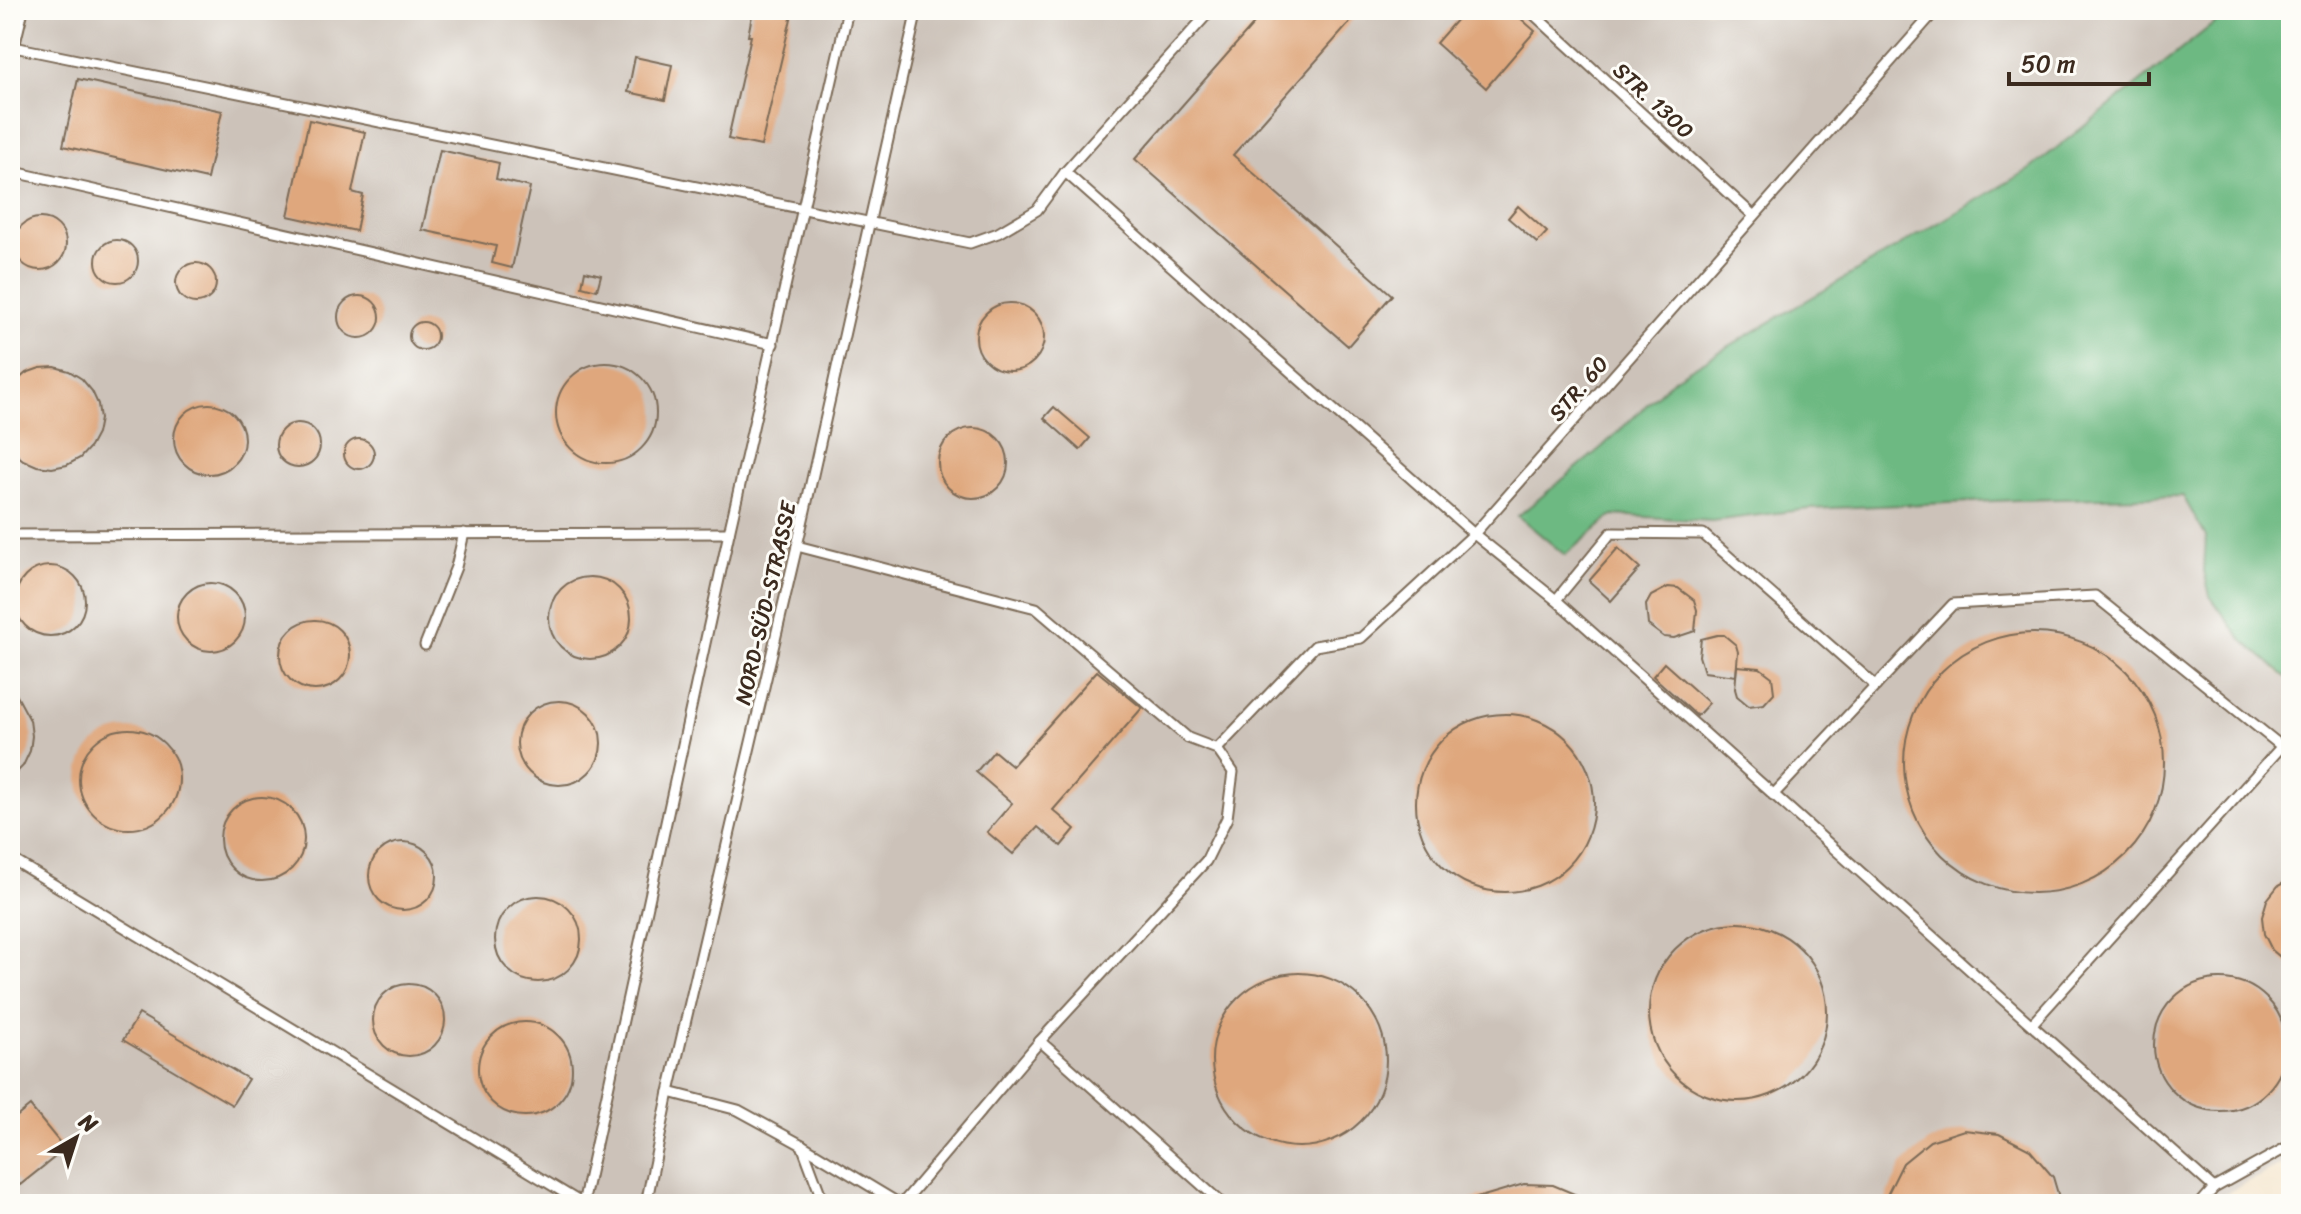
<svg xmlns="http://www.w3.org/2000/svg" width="2301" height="1214" viewBox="0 0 2301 1214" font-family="Sriracha,sans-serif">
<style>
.industrial{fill:#ccc2b9}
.forest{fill:#6db982;stroke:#547250;stroke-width:2}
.building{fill:#dfa77d}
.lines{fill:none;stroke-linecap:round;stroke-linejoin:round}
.service-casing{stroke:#7b6a57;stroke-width:13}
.service{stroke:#fff;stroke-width:9}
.labels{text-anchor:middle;stroke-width:6;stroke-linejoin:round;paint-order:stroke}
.street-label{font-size:22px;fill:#3b2a1e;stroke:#fdfcf7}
</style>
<rect width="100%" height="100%" fill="#fdfcf7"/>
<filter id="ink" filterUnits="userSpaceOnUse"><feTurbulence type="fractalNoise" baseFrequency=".0125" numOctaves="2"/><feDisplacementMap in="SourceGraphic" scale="16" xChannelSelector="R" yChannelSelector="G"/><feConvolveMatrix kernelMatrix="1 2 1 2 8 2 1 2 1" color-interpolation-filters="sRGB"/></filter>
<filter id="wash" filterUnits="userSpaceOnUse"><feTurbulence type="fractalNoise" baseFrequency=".006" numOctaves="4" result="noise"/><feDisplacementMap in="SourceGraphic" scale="32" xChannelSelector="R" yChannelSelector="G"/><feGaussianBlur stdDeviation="1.8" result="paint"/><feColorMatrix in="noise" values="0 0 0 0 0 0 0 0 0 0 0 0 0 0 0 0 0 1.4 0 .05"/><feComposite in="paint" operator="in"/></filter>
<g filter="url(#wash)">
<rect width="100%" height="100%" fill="#f3e0c2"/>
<path class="industrial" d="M10,10H2231L2030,169L1602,447L1519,516L1565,555L1613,515L1712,521L1809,509L2018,500L2183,496L2206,537L2204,571L2277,672L2291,681V1157L2283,1164L2205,1204H10Z"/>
<path class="forest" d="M2231,10H2291V681L2241,639L2210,596L2204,571L2206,537L2183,496L2018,500L1809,509L1712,521L1613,515L1565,555L1518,516L1602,447L1675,378L2030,169Z"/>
<g id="blocks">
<g class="building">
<path d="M753,10H793L761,146L728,139L751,36H748Z"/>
<path d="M1266,10H1361L1233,155L1392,295L1348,346L1135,159Z"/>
<path d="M1465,10H1511L1535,31L1486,88L1436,43Z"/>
<path d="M635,57L672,65L665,100L628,92Z"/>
<path d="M78,79L222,111L207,179L63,146Z"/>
<path d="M309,120L365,132L352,192L363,195L356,231L288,216Z"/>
<path d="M440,150L499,163L496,179L530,187L512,268L492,263L496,246L422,230Z"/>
<path d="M1518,206L1547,232L1537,243L1508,218Z"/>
<circle cx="40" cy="244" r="26"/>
<circle cx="117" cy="261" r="21"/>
<circle cx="196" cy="283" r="20"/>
<path d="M585,271L601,275L597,290L582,286Z"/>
<circle cx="359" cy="317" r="21"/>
<circle cx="1010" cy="337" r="34"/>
<circle cx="423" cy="336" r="14"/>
<circle cx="606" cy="413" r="50"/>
<path d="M55,367L69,371L82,379L92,391L98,404L100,419L97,434L90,447L80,458L67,465L52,468L37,466L23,460L10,449V387L26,373L40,368Z"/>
<circle cx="209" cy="439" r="35"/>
<path d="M1054,407L1090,438L1080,450L1044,418Z"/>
<circle cx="298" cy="445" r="22"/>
<circle cx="973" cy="463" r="35"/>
<circle cx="359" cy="454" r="15"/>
<path d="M1618,548L1640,568L1611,601L1589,581Z"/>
<circle cx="50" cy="601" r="35"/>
<circle cx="590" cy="618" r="41"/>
<circle cx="211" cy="617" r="34"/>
<path d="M1668,587L1678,588L1694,600L1697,610L1695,631L1674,638L1664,637L1648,625L1646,605L1651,596Z"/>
<circle cx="315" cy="655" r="35"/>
<circle cx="2034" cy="763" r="130"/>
<path d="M1717,635H1724L1736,645L1738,652L1736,676L1704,672L1699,656L1701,639Z"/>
<path d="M1664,663L1709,703L1697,716L1653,676Z"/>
<path d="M1737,666L1760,668L1772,677L1774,693L1764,704L1749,706L1737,696L1735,689Z"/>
<path d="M1097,671L1142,708L1053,810L1075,829L1061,846L1038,827L1013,854L987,832L1012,803L976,772L994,751L1012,766Z"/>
<path d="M10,683L30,720L32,736L30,751L23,766L10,779Z"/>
<circle cx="559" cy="743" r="42"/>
<circle cx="1505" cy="803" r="89"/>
<circle cx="129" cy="779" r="50"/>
<circle cx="262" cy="839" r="42"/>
<circle cx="403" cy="876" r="34"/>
<path d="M2291,879V966L2272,950L2264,934L2262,917L2267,900L2278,886Z"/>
<circle cx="538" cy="939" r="43"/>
<circle cx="1738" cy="1012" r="89"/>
<circle cx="1299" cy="1060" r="87"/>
<circle cx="2220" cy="1045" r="66"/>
<circle cx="409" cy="1020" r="36"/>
<path d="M139,1014L248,1079L232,1105L123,1040Z"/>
<circle cx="525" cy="1069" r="47"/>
<path d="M30,1106L65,1149L20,1185L10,1173V1122Z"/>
<path d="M1964,1130L1999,1134L2030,1150L2053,1177L2061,1204H1886L1887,1195L1903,1163L1930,1141Z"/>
<path d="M1524,1184L1553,1185L1598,1204H1471L1470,1200Z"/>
</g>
</g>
</g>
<g filter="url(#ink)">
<use href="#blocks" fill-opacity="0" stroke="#7b6a57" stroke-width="2"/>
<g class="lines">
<g class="service-casing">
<g id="service">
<path d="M1529,10L1754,216"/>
<path d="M14,47L970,243L998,233L1037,210L1065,172L1211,10"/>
<path d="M10,64L23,10"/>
<path d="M10,171L773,344"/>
<path d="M1065,172L1474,534L1556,600L2214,1188"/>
<path d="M10,535L729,533"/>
<path d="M797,546L1036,608L1188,738L1217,749L1233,772L1227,818L1206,861L1040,1041L902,1204"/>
<path d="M1556,600L1611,533L1703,534L1876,686"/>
<path d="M425,645L456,567L464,533"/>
<path d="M1217,749L1315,646L1361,638L1474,534L1936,10"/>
<path d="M1773,795L1953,604L2095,596L2291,754"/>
<path d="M10,858L583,1204"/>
<path d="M2032,1024L2282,746"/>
<path d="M1040,1041L1223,1204"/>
<path d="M669,1092L738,1110L802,1145L824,1204"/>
<path d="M802,1145L900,1204"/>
<path d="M583,1204L729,533L848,10"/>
<path d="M646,1204L669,1092L797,546L917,10"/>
<path d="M2200,1204L2214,1188L2291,1145"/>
</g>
</g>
<use href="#service" class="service"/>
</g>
</g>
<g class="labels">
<g class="street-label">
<text transform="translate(1654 100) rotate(43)" y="8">STR. 1300</text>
<text transform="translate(1578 388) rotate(-49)" y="8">STR. 60</text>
<text transform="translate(765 603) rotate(-77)" y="8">NORD-SÜD-STRASSE</text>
</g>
</g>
<rect width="2301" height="1214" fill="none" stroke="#fdfcf7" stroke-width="40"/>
<g transform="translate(76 1138) rotate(39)" stroke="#fdfcf7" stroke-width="6" paint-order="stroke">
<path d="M0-6L14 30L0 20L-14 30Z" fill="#3b2a1e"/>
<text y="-12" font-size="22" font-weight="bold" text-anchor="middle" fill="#3b2a1e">N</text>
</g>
<path d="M2009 72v12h140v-12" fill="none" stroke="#3b2a1e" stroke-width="4"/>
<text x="2021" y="72" font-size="24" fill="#3b2a1e" stroke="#fdfcf7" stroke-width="6" paint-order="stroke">50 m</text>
</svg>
